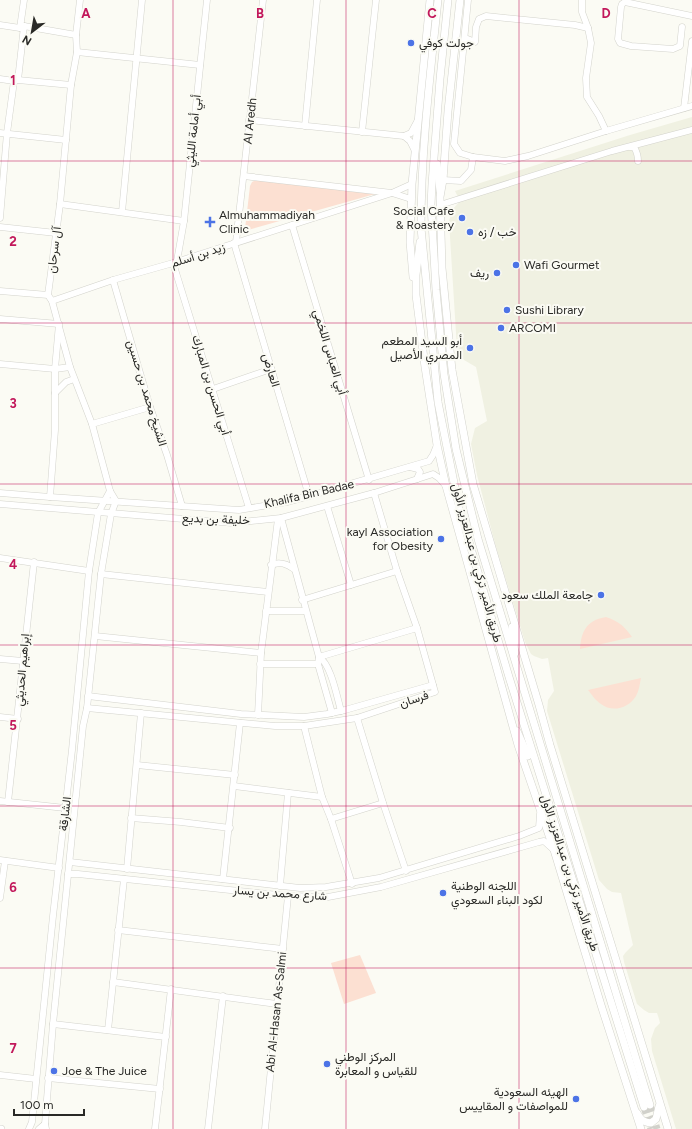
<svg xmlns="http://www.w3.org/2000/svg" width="692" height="1129" viewBox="0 0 692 1129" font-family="Figtree,Vazirmatn,sans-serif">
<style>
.built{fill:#f0f1e2}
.green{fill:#fce0d2}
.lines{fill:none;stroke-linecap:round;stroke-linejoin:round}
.major-tunnel{stroke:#d1d1cb;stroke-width:7;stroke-dasharray:7 3.5;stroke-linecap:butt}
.minor-casing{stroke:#d3d3cc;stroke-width:7}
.major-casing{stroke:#d3d3cc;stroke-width:8}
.minor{stroke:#fff;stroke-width:6}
.major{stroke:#fff;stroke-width:7}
.grid{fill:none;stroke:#c2185b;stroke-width:1;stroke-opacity:0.55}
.poi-dot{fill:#4c73e6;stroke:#fbfbf4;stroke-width:1.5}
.labels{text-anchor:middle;stroke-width:4;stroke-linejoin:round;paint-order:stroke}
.poi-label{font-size:12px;fill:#292926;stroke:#fbfbf4;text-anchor:start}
.street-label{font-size:12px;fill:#292926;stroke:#fbfbf4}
.grid-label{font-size:13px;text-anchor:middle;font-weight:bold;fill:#c2185b;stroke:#fbfbf4;stroke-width:4;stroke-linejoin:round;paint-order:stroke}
</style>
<rect width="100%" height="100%" fill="#fbfbf4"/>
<path class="built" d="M692,117V1129H676L652,1051L651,1039L655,1028L660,1023L659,1019L657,1013H649L644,1010L637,1004L624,962L623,956L626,952L633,945L621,893L612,892L607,889L599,880L547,711L548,700L554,691L548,658L542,659L534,656L531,654L525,642L496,547L477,475L471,444L475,428L487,421L476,367L464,360L457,349L449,221L453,209L460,201L455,191L630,135Z"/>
<g class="green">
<path d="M256,180L375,194L248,230L245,229L250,186L252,182Z"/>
<path d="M606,617C620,622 624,626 632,637L580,649C581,631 587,620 606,617Z"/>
<path d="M641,678C640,683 639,691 636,696C629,708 612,713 601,704C595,700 592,695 588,690Z"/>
<path d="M360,955L376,993L344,1004L331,963Z"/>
</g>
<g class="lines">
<g class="major-tunnel">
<path d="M650,1105L657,1129"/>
<path d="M644,1107L651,1129"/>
</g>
<g class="minor-casing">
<g id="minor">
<path d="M468,0L454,144L460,153L473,157L505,161L528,156L606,131L692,106"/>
<path d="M582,0V12L588,28L591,43L586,78L587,97L599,116L606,131"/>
<path d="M0,25L20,28L24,26L76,35"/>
<path d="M682,27L680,46L673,49L631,46L620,43L618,39L621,7L622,4L625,2L692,16"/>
<path d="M20,28L24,0"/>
<path d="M465,38L475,42L476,27L479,19L486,16L575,25L588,28"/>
<path d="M77,52L200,65"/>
<path d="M0,79L14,81L18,80L71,85"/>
<path d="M18,80L24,26"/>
<path d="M684,108L692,41"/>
<path d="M249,120L404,136L410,141L415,151"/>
<path d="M305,126L317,0"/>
<path d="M362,132L376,0"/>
<path d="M0,133L66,140"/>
<path d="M404,136L411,133L418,120"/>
<path d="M630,147H634C637,152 638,155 638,161"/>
<path d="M244,176L392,193L411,199"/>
<path d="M443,180L461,181L471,170L473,157"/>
<path d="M60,204L184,221"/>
<path d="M440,205L612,151L692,130"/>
<path d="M122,212L142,0"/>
<path d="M0,218L7,133L14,81"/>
<path d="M292,225L369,480"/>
<path d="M0,227L56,233"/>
<path d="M236,242L263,0"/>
<path d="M234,243L309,496"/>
<path d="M177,261L184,221L207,0"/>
<path d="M173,263L249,508"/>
<path d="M113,280L150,407L167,455L182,506"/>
<path d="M0,291L48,295"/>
<path d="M52,301L113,280L173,263L392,193L412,184"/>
<path d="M0,319L59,324L55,369V430L50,497"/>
<path d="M0,364L55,369L70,367"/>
<path d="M213,389L271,369"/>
<path d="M55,393L66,382L74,379"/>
<path d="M92,424L150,407"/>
<path d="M410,467L418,469L420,472L417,479"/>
<path d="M0,493L50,497L239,510L287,502L309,496L429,461L433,455L437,445"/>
<path d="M0,504L233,523L281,518L374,493L433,474L439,478L446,486"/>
<path d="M327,506L351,585"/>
<path d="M281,518L319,657L318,664L332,713"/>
<path d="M0,558L89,571"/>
<path d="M271,565C280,561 287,564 294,569"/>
<path d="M101,574L268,592"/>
<path d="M302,600L397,571"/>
<path d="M266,611H305"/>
<path d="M95,636L261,653"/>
<path d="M319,657L417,628"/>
<path d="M319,657C331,664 337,697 341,711"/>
<path d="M0,659L23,661"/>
<path d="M260,664H318"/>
<path d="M88,696L241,714L304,717L327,714L345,710L433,685"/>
<path d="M87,708L275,726H304L357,718L435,692L417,628L397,571L374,493"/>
<path d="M258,715L261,653L278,519"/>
<path d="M0,717L18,719"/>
<path d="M357,718L383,803L406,871"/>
<path d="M304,726L322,797L331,819L352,884"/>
<path d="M137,765L235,775"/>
<path d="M234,786L322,797"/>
<path d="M0,801L65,808"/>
<path d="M8,802L34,562"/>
<path d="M131,818L181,822L230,828"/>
<path d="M331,819L383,803"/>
<path d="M0,860L59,868"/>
<path d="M70,862L300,888L326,887L379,878L519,836L539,828L540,814"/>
<path d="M127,869L141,713"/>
<path d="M68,874H78L288,896L328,897L381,887L539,842L544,841L554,850"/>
<path d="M223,879L240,723"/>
<path d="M280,886L288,793"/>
<path d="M0,898L5,861"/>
<path d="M118,930L283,949"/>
<path d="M113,982L277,1004"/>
<path d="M53,1024L166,1037"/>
<path d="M108,1030L124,879"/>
<path d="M0,1075L36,1079"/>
<path d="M48,1078L160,1089"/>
<path d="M29,1129L32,1122L53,916L72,750L89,571L98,513L110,491"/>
<path d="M39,1129L45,1124"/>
<path d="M46,1129L45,1124L53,1024L83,726L87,708L101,574L111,514L116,501L110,491L92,424L70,367L52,301L48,295L60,204L71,85L77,52L76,35L80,0"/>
<path d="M155,1129L171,989"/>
<path d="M208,1129L223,996"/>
<path d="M265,1129L288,896"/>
</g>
</g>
<g class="major-casing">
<g id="major">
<path d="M438,0C430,76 421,151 421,228L438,402L459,508L509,677L644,1107"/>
<path d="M448,0L440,79L432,184L431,205L436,290L444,374L456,449L478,539L650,1105"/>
<path d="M460,0L448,111L443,180L440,197L442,268L452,370L473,484L539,705L550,745L668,1129"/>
<path d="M437,164L440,191"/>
<path d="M420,242L416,275V295L425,367L437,445L446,486L518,745L554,850L601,1005L641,1129"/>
<path d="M413,277L410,242L412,184L430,0"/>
<path d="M512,627L515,653"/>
<path d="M517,731L528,756"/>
<path d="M637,1113C641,1120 643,1122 651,1123L656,1119L659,1106"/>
<path d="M0,1129H1"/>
</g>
</g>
<use href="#minor" class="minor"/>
<use href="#major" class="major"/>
</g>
<path class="grid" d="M173,0V1129M346,0V1129M519,0V1129M0,161H692M0,323H692M0,484H692M0,645H692M0,806H692M0,968H692"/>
<g class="poi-dot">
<circle cx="411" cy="43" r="4"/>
<circle cx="462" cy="218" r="4"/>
<path d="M208 216h4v4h4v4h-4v4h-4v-4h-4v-4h4z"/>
<circle cx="470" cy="232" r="4"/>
<circle cx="516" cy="265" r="4"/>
<circle cx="497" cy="273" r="4"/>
<circle cx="507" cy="310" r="4"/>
<circle cx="501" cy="328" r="4"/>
<circle cx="470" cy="348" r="4"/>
<circle cx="441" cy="539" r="4"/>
<circle cx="601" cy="595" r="4"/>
<circle cx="443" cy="893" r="4"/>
<circle cx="327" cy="1064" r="4"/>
<circle cx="54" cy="1071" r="4"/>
<circle cx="576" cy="1099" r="4"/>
</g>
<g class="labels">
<g class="poi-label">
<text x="419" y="47">جولت كوفي</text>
<text x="454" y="215" text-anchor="end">Social Cafe<tspan x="454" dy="14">&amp; Roastery</tspan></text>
<text x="219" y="219">Almuhammadiyah<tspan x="219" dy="14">Clinic</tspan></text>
<text x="478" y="236">خب / زه</text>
<text x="524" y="269">Wafi Gourmet</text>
<text x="489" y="277" text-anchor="end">ريف</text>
<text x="515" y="314">Sushi Library</text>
<text x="509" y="332">ARCOMI</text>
<text x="462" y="345" text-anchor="end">أبو السيد المطعم<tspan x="462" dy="14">المصري اﻷصيل</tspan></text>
<text x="433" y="536" text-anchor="end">kayl Association<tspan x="433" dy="14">for Obesity</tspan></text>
<text x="593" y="599" text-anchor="end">جامعة الملك سعود</text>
<text x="451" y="890">اللجنه الوطنية<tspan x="451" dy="14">لكود البناء السعودي</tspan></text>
<text x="335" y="1061">المركز الوطني<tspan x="335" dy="14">للقياس و المعابرة</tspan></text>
<text x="62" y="1075">Joe &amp; The Juice</text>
<text x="568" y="1096" text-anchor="end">الهيئه السعودية<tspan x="568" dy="14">للمواصفات و المقاييس</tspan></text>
</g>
<g class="street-label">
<text transform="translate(250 121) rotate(-84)" y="4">Al Aredh</text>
<text transform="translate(193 131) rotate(-84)" y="4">أبي أمامة الليثي</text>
<text transform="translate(54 250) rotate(-83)" y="4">آل سرحان</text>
<text transform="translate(198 255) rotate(-18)" y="4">زيد بن أسلم</text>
<text transform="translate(330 352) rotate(73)" y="4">أبي العباس اللخمي</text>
<text transform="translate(271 370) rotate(73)" y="4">العارض</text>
<text transform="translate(211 385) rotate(73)" y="4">أبي الحسن بن المبارك</text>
<text transform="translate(147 393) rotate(73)" y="4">الشيخ محمد بن حسين</text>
<text transform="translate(309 494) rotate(-13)" y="4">Khalifa Bin Badae</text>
<text transform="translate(216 519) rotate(2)" y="4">خليفة بن بديع</text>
<text transform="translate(477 563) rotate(75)" y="4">طريق الأمير تركي بن عبدالعزيز الأول</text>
<text transform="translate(22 670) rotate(-85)" y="4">إبراهيم الحديثي</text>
<text transform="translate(414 699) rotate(-18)" y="4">فرسان</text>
<text transform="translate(65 814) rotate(-83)" y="4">الشارقة</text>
<text transform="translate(570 873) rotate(72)" y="4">طريق الأمير تركي بن عبدالعزيز الأول</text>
<text transform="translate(280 893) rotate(4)" y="4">شارع محمد بن يسار</text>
<text transform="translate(276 1012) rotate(-84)" y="4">Abi Al-Hasan As-Salmi</text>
</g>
</g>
<g class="grid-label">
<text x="86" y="18">A</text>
<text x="260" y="18">B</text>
<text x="432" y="18">C</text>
<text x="606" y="18">D</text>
<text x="13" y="85">1</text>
<text x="13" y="246">2</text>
<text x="13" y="408">3</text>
<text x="13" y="569">4</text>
<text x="13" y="730">5</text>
<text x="13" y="892">6</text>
<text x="13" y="1053">7</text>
</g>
<g transform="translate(32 32) rotate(211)" stroke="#fbfbf4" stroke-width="3" paint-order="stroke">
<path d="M0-3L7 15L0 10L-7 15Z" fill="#292926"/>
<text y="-6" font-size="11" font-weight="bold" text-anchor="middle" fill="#292926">N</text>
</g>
<path d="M14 1109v6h70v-6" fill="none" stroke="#292926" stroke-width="2"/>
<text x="20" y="1109" font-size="12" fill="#292926" stroke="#fbfbf4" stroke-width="3" paint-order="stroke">100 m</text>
</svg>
